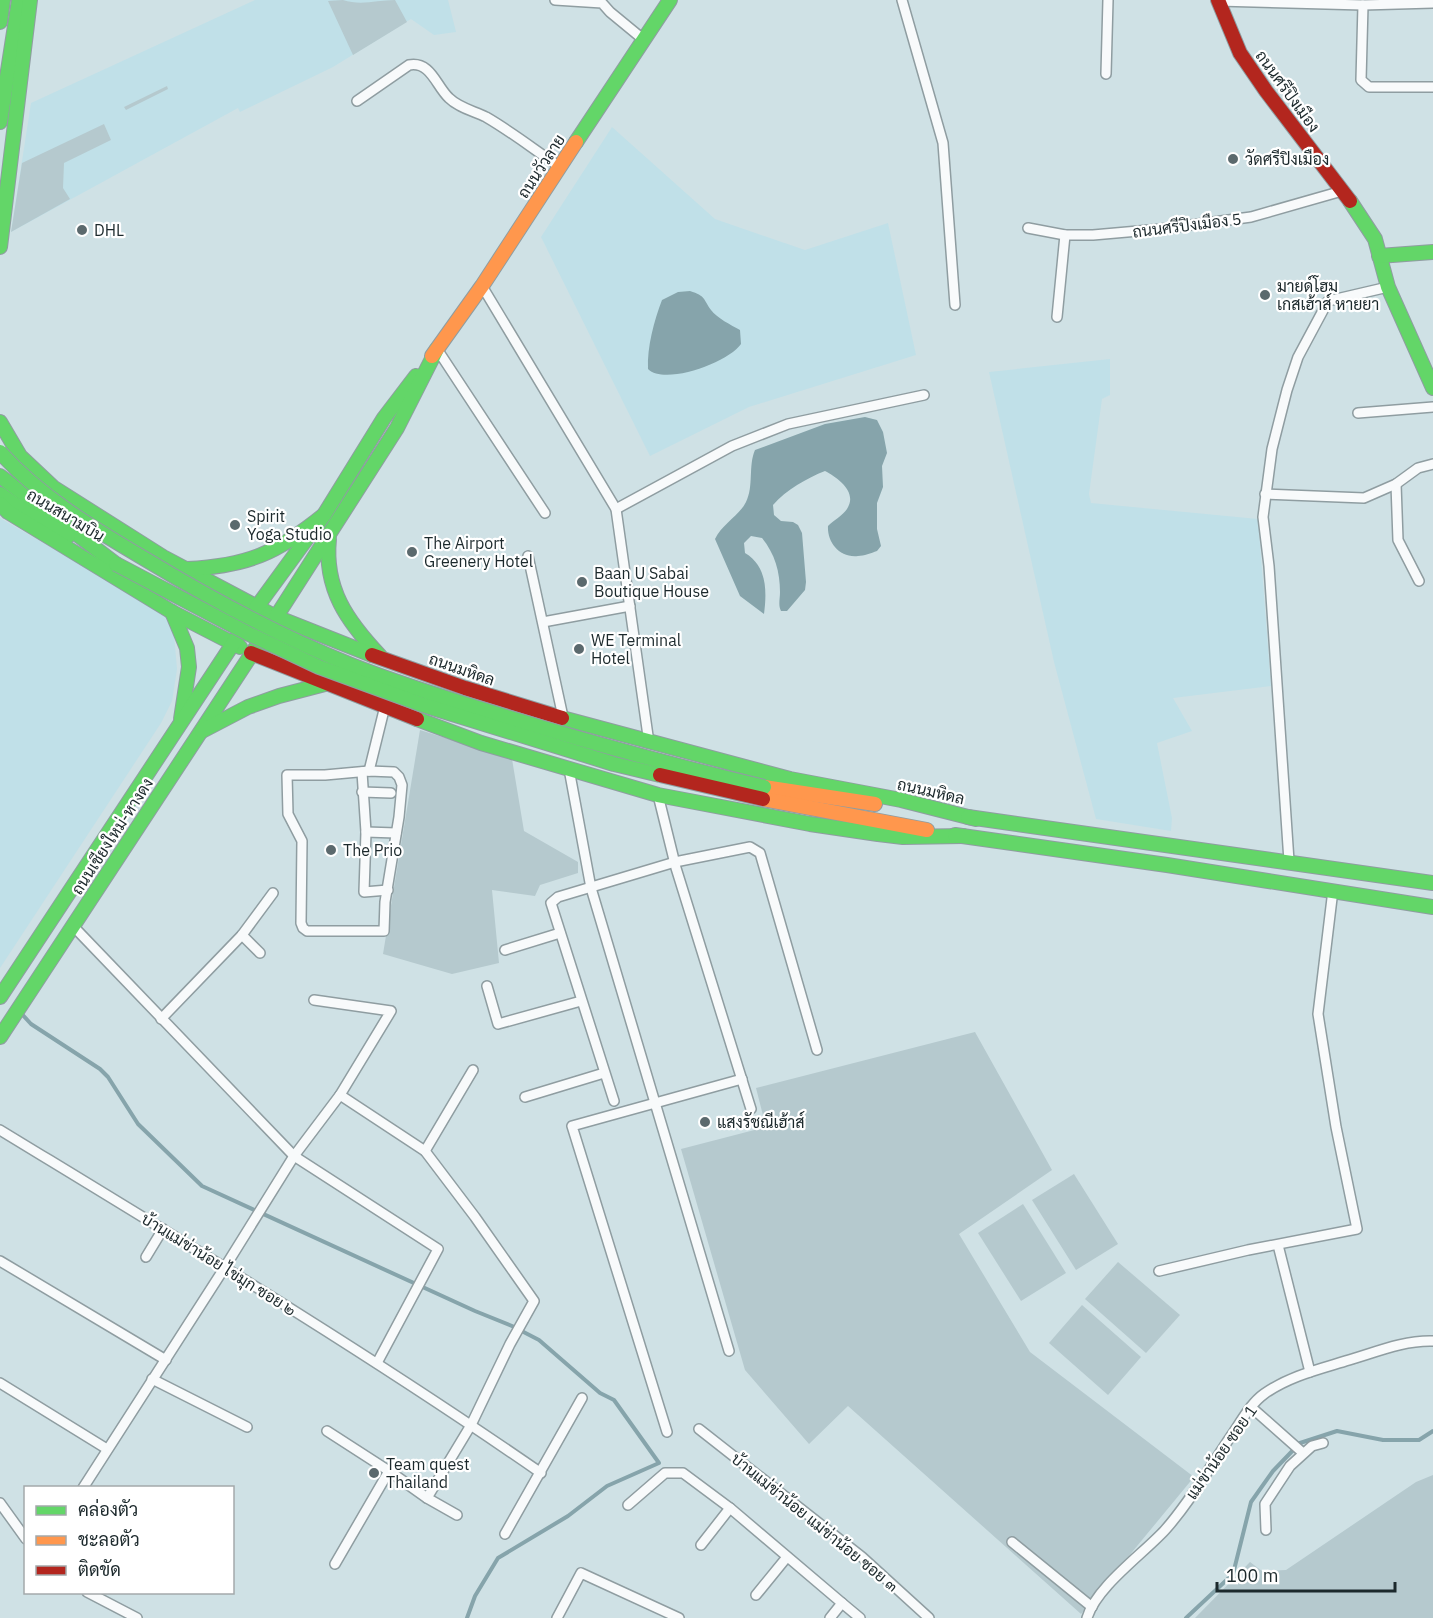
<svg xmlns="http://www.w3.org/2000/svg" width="1433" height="1618" viewBox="0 0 1433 1618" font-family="'IBM Plex Sans',Sarabun,sans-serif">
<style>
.built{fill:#c0e0e8}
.green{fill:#b5c9ce}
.water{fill:#86a4ab}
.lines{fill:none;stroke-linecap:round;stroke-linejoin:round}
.stream{stroke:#86a4ab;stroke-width:4}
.street-casing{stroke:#8f9da1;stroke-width:12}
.fast-casing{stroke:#8f9da1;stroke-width:16}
.slow-casing{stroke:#8f9da1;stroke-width:16}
.jam-casing{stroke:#8f9da1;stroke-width:16}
.street{stroke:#f8fafb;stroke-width:9}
.fast{stroke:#63d668;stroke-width:14}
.slow{stroke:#ff974d;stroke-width:14}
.jam{stroke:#b3261e;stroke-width:14}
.fast-bridge-casing{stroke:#8f9da1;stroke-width:16;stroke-linecap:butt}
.jam-bridge-casing{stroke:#8f9da1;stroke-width:16;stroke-linecap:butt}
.fast-bridge{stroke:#63d668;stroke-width:14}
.jam-bridge{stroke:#b3261e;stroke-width:14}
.poi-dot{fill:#5b696d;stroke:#fff;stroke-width:2}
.labels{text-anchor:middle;stroke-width:4.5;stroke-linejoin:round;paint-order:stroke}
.street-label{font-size:16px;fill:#1c292c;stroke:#fff}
.poi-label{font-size:16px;fill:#1c292c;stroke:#fff;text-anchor:start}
</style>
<rect width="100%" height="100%" fill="#cfe1e5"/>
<g class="built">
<path d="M255,0H448L456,32L434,35L411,19L333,67L240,112L238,108L11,232L31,103Z"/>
<path d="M612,127L715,219L805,250L888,223L916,355L749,407L650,456L541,237Z"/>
<path d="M1110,359V395L1102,399L1089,494L1091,503L1258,519L1271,686L1173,698L1192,731L1157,743L1172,818L1171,831L1096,819L1054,662L989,372Z"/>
<path d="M0,518L165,613L174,635L177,669L172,701L161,723L0,968Z"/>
</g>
<g class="green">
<path d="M343,0C361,6 377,0 395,0L407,22L353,55L328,1Z"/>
<path d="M167,86L168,89L126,110L124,107Z"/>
<path d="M104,124L111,140L64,163L63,188L70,199L11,232L22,163Z"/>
<path d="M420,730L512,759L524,831L578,862V873L540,885L535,896L492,890L499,963L452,974L383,954Z"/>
<path d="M975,1032L1052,1170L959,1234L1030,1352L1194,1477L1081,1614L848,1406L809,1444L745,1370L681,1149L766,1127L756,1088Z"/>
<path d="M1074,1174L1118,1244L1076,1270L1032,1200Z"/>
<path d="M1023,1204L1066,1273L1021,1301L978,1233Z"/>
<path d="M1118,1262L1180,1315L1146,1353L1085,1299Z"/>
<path d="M1082,1305L1141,1357L1108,1395L1049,1343Z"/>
<path d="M1433,1475V1618H1195L1250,1562L1262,1571L1286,1570L1416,1482Z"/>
</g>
<g class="water">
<path d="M690,291C706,296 703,299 711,310C717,318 731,325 740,330L741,344C729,362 665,386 648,369C647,347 654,321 662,300L678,292Z"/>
<path d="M865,417L877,420L883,432L887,453L882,466L883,487L877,503V529L881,546L877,551C871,553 864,556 858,556C839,558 827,542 828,526C833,521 843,515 847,509C858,492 838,478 825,471C807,478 786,490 773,505L774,515L781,521L793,522L798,525L802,533L806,582L805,590L787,611H781C778,605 780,599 780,592C780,572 775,554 762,538L751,536L744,543L745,553C767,566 767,591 764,614L740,596L715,539C722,524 739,516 746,502C754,486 748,466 755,450L825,424Z"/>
</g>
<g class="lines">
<g class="stream">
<path d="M20,1012L31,1024L100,1069L108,1077L138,1124L202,1186L475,1311L512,1326L539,1340L600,1393L614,1400L659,1463L607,1486L568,1516L498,1558L475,1596L467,1618"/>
<path d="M1186,1618L1233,1574L1251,1502L1273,1471L1300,1443L1337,1431L1383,1440H1419L1433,1431"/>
</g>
<g class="street-casing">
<g id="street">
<path d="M555,0L602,3L610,12L644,40"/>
<path d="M902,0L943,143L955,305"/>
<path d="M1218,1L1363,5L1433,3"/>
<path d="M1363,5L1361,80L1369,87H1433"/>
<path d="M1106,74L1108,0"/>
<path d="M357,101L409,65C431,61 436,86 449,98C459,108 474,111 486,117C512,132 536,151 560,167"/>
<path d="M1028,228L1065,235H1093L1161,229L1251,217L1342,191"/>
<path d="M482,286L616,509L649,743"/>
<path d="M1057,317L1065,235"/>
<path d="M437,349L545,513"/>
<path d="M1358,413L1433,407"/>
<path d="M1396,484L1398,540L1419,581"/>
<path d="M1265,494L1364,498L1396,484L1418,468L1433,464"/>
<path d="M616,509L732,446L788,424L924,395"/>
<path d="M528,556L563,717"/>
<path d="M543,622L630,606"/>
<path d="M569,769L591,888L729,1351"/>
<path d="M369,771L394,772L399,777L402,785L399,817L385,902L384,931H307L303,928L301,923L302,841L288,814L287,775H325Z"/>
<path d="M369,771L385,706"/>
<path d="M362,772L366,832L364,892L388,890"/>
<path d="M362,792L391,793"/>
<path d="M658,795L676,868L751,1109"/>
<path d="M366,832L396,833"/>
<path d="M1289,861L1269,566L1263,517L1272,449L1287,390L1298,357L1328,301L1388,287"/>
<path d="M73,926L294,1156L438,1249L377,1363"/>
<path d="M242,935L260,953"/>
<path d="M505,950L560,933"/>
<path d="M487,986L498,1024L581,1001"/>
<path d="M161,1019L242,935L273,893"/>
<path d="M340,1095L425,1151L475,1217L534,1301L510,1344L471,1425L427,1498"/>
<path d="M525,1097L604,1073"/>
<path d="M614,1101L551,903L558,897L675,862L750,847L760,853L817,1050"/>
<path d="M0,1130C182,1241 365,1351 541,1473"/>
<path d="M425,1151L473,1070"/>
<path d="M1278,1245L1310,1372"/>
<path d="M146,1257L163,1229"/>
<path d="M0,1261L166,1360"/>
<path d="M1159,1271L1248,1250L1357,1229L1336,1127L1318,1014L1333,890"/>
<path d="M152,1379L247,1427"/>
<path d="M0,1383L107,1449"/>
<path d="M1251,1407L1303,1453"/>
<path d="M699,1429L862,1557L929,1618"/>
<path d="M327,1431L389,1471L335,1564"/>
<path d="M667,1432L572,1126L742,1079"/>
<path d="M389,1471L427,1498L457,1515"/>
<path d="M83,1488L225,1267L294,1156L340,1095L391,1011L314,1000"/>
<path d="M0,1503L26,1539"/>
<path d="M628,1505L665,1473H683L730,1508L842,1603L830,1618"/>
<path d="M1266,1530L1265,1504L1290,1466L1312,1446L1323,1443"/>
<path d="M505,1534L582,1398"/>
<path d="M1012,1542L1092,1607"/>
<path d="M701,1545L730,1508"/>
<path d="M87,1592L137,1618"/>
<path d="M756,1595L787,1557"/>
<path d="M842,1603L860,1618"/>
<path d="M557,1618L581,1573L679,1618"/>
<path d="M1087,1618C1096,1587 1143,1554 1165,1530C1190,1502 1210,1467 1231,1436C1241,1422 1250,1404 1264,1394C1289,1376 1320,1369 1349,1360C1376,1352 1404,1340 1433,1341"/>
</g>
</g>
<g class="fast-casing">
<g id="fast">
<path d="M0,22L3,0"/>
<path d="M0,122L19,0"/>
<path d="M576,142L670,0"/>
<path d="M1350,201L1375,239L1388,287L1433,388"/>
<path d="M0,247L30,0"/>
<path d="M1379,256L1433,252"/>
<path d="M0,422L20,456L54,488L163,557L276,617L0,1037"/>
<path d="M0,476L116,564"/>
<path d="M0,494L24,511L68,536"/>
<path d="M0,504L8,512L172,612L240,647"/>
<path d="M329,539C324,589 347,621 380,656"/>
<path d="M187,569C248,566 277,553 324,515"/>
<path d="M256,608L324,515L384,418L416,376"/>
<path d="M172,612L187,648L189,667L181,719"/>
<path d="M372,655L276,617L397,428L437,349"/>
<path d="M562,718L790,779L901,800L976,819"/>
<path d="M417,719L481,743L658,795L810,824L878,834L903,837L963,836"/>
<path d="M202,731L248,707L279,696L325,684"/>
<path d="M968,817L1433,883"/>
<path d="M955,835L1167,865L1433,907"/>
<path d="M0,997L248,621"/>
</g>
</g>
<g class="slow-casing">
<g id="slow">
<path d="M432,356L482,286L576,142"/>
<path d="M764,787L875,804"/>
<path d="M763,799L927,830"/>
</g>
</g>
<g class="jam-casing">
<g id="jam">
<path d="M1218,0L1240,53L1266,91L1350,201"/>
<path d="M251,653L417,719"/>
<path d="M372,655L465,688L562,718"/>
</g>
</g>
<use href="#street" class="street"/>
<use href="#fast" class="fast"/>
<use href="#slow" class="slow"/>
<use href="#jam" class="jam"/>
<g class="fast-bridge-casing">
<g id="fast-bridge">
<path d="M0,452C40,497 94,529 145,559C211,599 280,636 351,665C399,684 448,699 497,714C585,741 674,766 764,787"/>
<path d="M116,564L249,634L319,667L420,704L614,764L660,775"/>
</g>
</g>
<g class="jam-bridge-casing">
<path id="jam-bridge" d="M660,775L763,799"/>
</g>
<use href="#fast-bridge" class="fast-bridge"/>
<use href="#jam-bridge" class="jam-bridge"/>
</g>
<g class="poi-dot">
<circle cx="1233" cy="159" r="6"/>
<circle cx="82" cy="230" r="6"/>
<circle cx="1265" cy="295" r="6"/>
<circle cx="235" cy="525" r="6"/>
<circle cx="412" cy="552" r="6"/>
<circle cx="582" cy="582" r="6"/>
<circle cx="579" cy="649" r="6"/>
<circle cx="331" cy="850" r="6"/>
<circle cx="705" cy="1122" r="6"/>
<circle cx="374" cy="1473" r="6"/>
</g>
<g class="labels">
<g class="street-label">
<text transform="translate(1288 91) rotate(54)" y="6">ถนนศรีปิงเมือง</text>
<text transform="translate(541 166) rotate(-57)" y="6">ถนนวัวลาย</text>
<text transform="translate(1187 225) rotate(-7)" y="6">ถนนศรีปิงเมือง 5</text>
<text transform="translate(66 515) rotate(31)" y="6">ถนนสนามบิน</text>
<text transform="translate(462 669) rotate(19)" y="6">ถนนมหิดล</text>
<text transform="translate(931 791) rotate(13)" y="6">ถนนมหิดล</text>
<text transform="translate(112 836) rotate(-57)" y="6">ถนนเชียงใหม่-หางดง</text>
<text transform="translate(219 1264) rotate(32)" y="6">บ้านแม่ข่าน้อย ไข่มุก ซอย ๒</text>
<text transform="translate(1221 1452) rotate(-55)" y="6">แม่ข่าน้อย ซอย 1</text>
<text transform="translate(815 1522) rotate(39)" y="6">บ้านแม่ข่าน้อย แม่ข่าน้อย ซอย ๓</text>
</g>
<g class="poi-label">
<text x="1245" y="165">วัดศรีปิงเมือง</text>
<text x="94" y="236">DHL</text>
<text x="1277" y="292">มายด์โฮม<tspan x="1277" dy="18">เกสเฮ้าส์ หายยา</tspan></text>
<text x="247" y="522">Spirit<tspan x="247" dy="18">Yoga Studio</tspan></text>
<text x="424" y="549">The Airport<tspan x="424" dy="18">Greenery Hotel</tspan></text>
<text x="594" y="579">Baan U Sabai<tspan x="594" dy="18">Boutique House</tspan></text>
<text x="591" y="646">WE Terminal<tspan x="591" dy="18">Hotel</tspan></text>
<text x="343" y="856">The Prio</text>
<text x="717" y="1128">แสงรัชณีเฮ้าส์</text>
<text x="386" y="1470">Team quest<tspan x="386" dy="18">Thailand</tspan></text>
</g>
</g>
<rect x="24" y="1486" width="210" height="108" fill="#ffffff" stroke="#a4a9ab" stroke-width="1.5"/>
<rect x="36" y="1506" width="30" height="9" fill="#63d668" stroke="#a4a9ab" stroke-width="1.5"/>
<text x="78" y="1516" font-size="18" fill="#1c292c">คล่องตัว</text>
<rect x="36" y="1536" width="30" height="9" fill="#ff974d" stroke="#a4a9ab" stroke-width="1.5"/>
<text x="78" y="1546" font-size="18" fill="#1c292c">ชะลอตัว</text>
<rect x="36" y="1566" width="30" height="9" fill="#b3261e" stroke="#a4a9ab" stroke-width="1.5"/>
<text x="78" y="1576" font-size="18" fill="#1c292c">ติดขัด</text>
<path d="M1217 1582v9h178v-9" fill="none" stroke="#1c292c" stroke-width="3"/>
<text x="1226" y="1582" font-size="18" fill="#1c292c" stroke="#ffffff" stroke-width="4.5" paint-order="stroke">100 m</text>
</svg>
